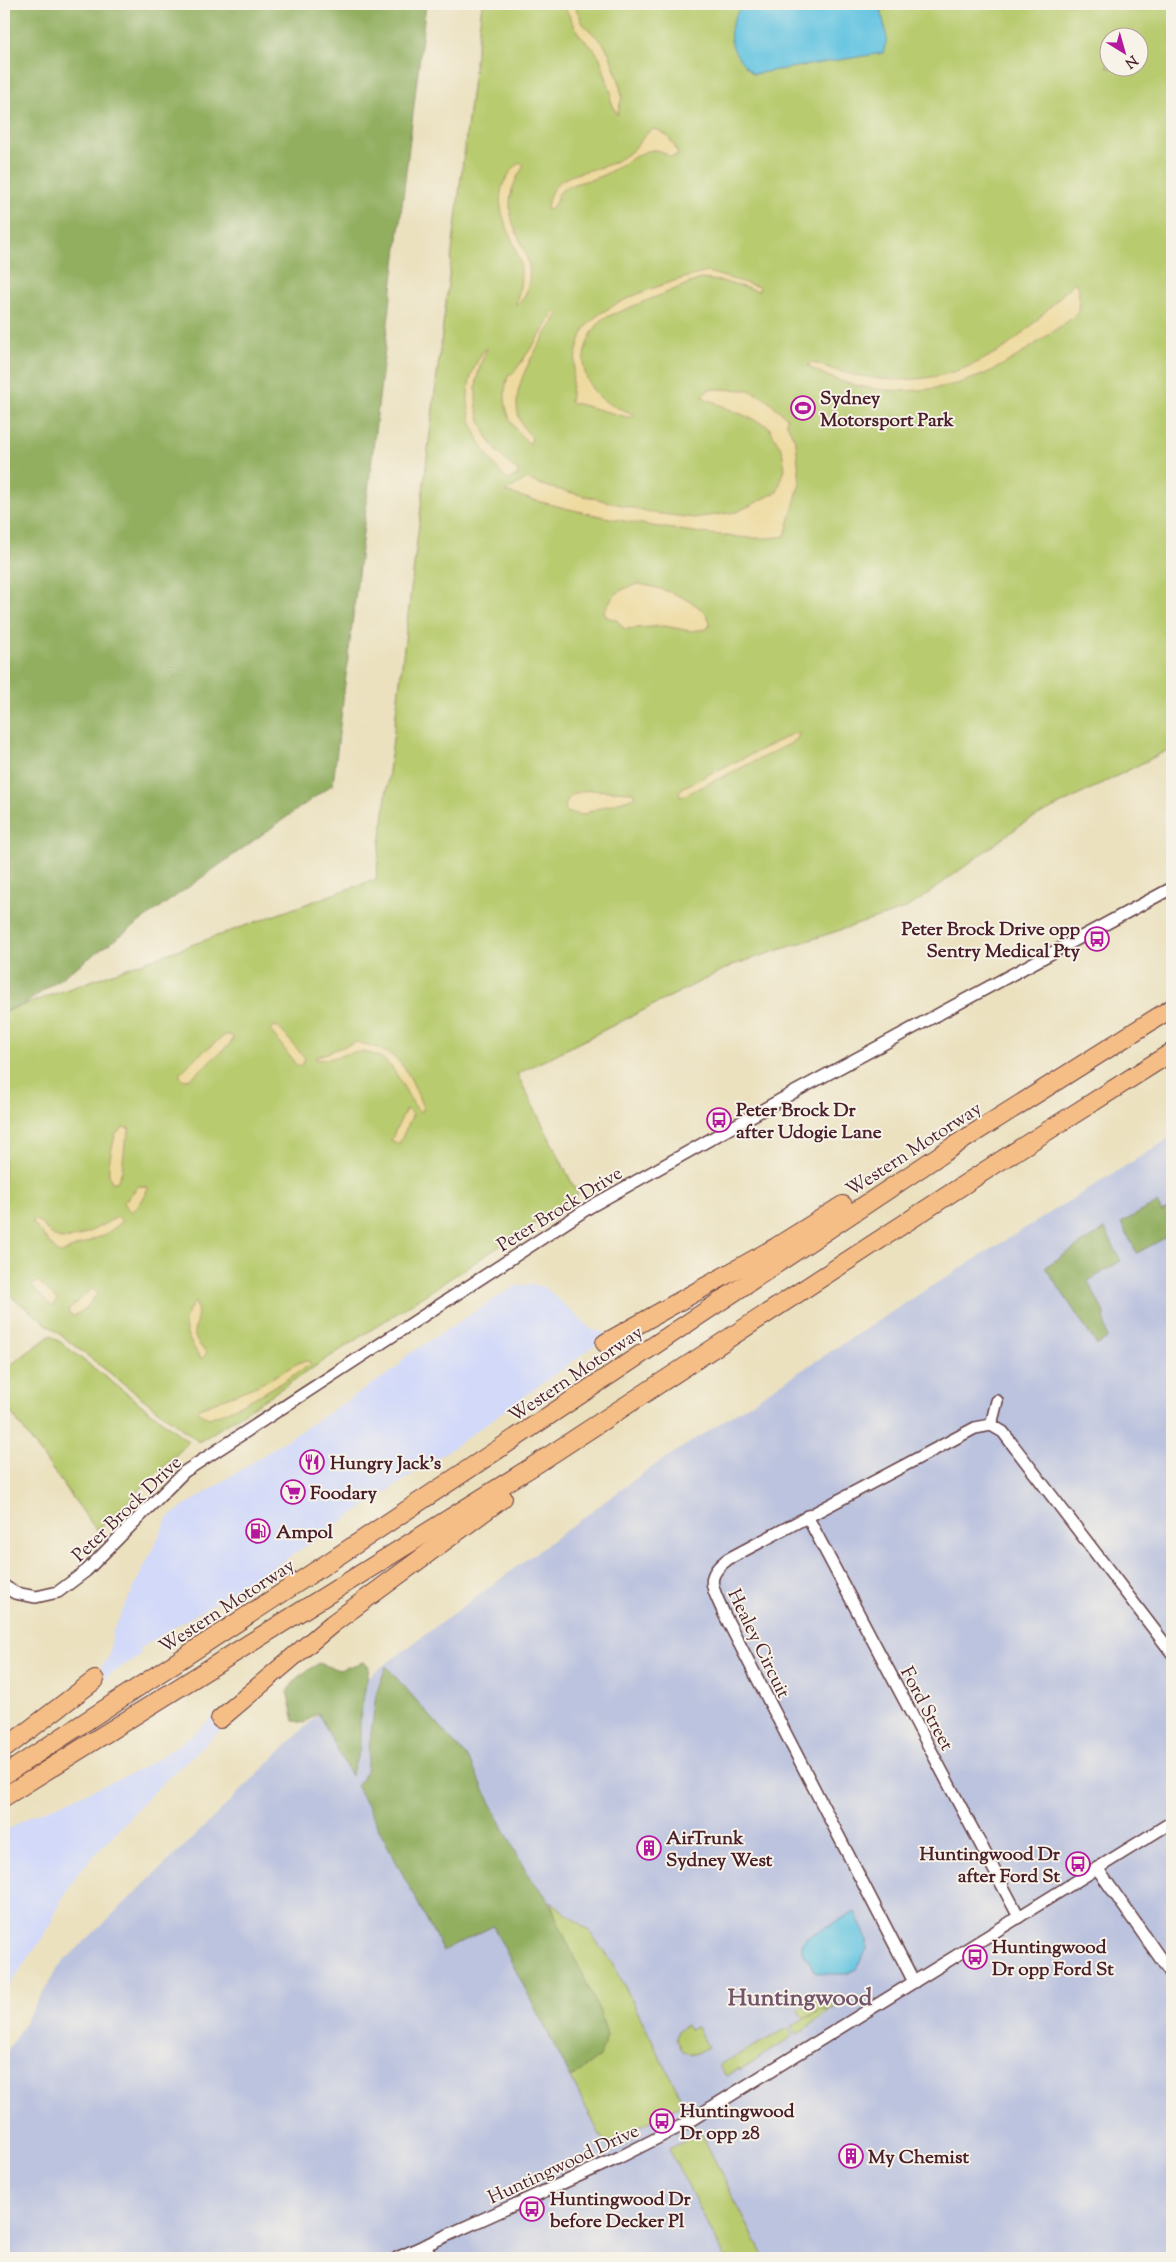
<svg xmlns="http://www.w3.org/2000/svg" width="1176" height="2262" viewBox="0 0 1176 2262" font-family="'Sorts Mill Goudy',serif">
<style>
.built{fill:#d2d9f9}
.industrial{fill:#bcc3de}
.green{fill:#b8cb6e;stroke:#81754c;fill-rule:evenodd}
.forest{fill:#92af61;stroke:#6e6746}
.sand{fill:#eeda9e;stroke:#9c7c64}
.water{fill:#63c4e1;stroke:#567286}
.lines{fill:none;stroke-linecap:round;stroke-linejoin:round}
.minor-casing{stroke:#623c41;stroke-width:14}
.highway-casing{stroke:#623c41;stroke-width:20}
.minor{stroke:#fff;stroke-width:11}
.highway{stroke:#f6be87;stroke-width:18}
.labels{text-anchor:middle;stroke-width:4;stroke-linejoin:round;paint-order:stroke}
.poi-label{font-size:19px;font-weight:bold;fill:#4a1f2b;stroke:#f7f3e8;text-anchor:start}
.street-label{font-size:19px;fill:#4a1f2b;stroke:#f7f3e8}
.district-label{font-size:24px;font-weight:bold;fill:#73546c;stroke:#f7f3e8}
</style>
<rect width="100%" height="100%" fill="#f7f3e8"/>
<filter id="ink" filterUnits="userSpaceOnUse"><feTurbulence type="fractalNoise" baseFrequency=".02" numOctaves="2"/><feDisplacementMap in="SourceGraphic" scale="10" xChannelSelector="R" yChannelSelector="G"/><feConvolveMatrix kernelMatrix="1 2 1 2 8 2 1 2 1" color-interpolation-filters="sRGB"/></filter>
<filter id="wash" filterUnits="userSpaceOnUse"><feTurbulence type="fractalNoise" baseFrequency=".0096" numOctaves="4" result="noise"/><feDisplacementMap in="SourceGraphic" scale="20" xChannelSelector="R" yChannelSelector="G"/><feGaussianBlur stdDeviation="1.12" result="paint"/><feColorMatrix in="noise" values="0 0 0 0 0 0 0 0 0 0 0 0 0 0 0 0 0 1.4 0 .05"/><feComposite in="paint" operator="in"/></filter>
<g filter="url(#wash)">
<rect width="100%" height="100%" fill="#ebe1bf"/>
<g class="built">
<path d="M532,1284L546,1288L592,1330L611,1334L458,1444L291,1556L139,1649L142,1654L96,1684L94,1678L109,1656L113,1631L168,1517L397,1368L406,1356L505,1292L517,1286Z"/>
<path d="M216,1714L226,1725L154,1791L78,1873L60,1902L48,1930L4,1993V1832L29,1817L128,1775L158,1759L194,1734Z"/>
</g>
<path class="industrial" d="M1172,1137V2258H4V2056L60,1965L207,1824L318,1714L646,1471L927,1289Z"/>
<g class="green">
<path d="M482,4H1172V748L1022,824L918,901L902,910L733,965L517,1074L578,1195L199,1442L4,1291V1012L376,879ZM1108,38H1138V68H1108Z"/>
<path d="M51,1335L188,1441L183,1448L97,1531L4,1403V1370Z"/>
<path d="M551,1902L588,1930L613,1963L684,2104L605,2145L571,2078L600,2056Z"/>
<path d="M833,1998L834,2010L822,2009L804,2019L798,2009L814,2002Z"/>
<path d="M822,2010L830,2011L796,2035L791,2026Z"/>
<path d="M686,2025L689,2030L697,2027L708,2047L694,2054L683,2052L676,2037L678,2030Z"/>
<path d="M788,2028L793,2036L740,2070L739,2068L726,2076L719,2065Z"/>
<path d="M701,2133L763,2256L764,2258H725L669,2149Z"/>
</g>
<g class="forest">
<path d="M4,4H426L333,784L23,1005L4,1011Z"/>
<path d="M1157,1203L1162,1212L1172,1206V1234L1137,1253L1121,1223Z"/>
<path d="M1105,1229L1121,1261L1088,1281L1104,1313L1107,1338L1097,1345L1045,1267Z"/>
<path d="M363,1662L369,1666L360,1718V1748L351,1776L318,1713L304,1723L294,1721L287,1691L298,1677L319,1663L339,1670Z"/>
<path d="M386,1666L469,1760L526,1872C535,1885 550,1897 553,1912L601,2014L607,2036L600,2056L571,2078L493,1926L443,1951L357,1787L366,1771L376,1695Z"/>
</g>
<g class="sand">
<path d="M563,4H574L583,24L603,43L609,53L619,81L622,97L617,115L610,98L612,96L600,58L594,49L580,36Z"/>
<path d="M654,129C667,132 674,143 678,155L670,157C665,153 660,150 653,150C641,150 614,171 601,176C586,183 570,181 558,194V199L551,209L547,210C549,166 594,176 620,159C624,156 629,153 633,150C640,143 645,132 654,129Z"/>
<path d="M520,162L524,166C516,178 510,190 510,205C510,235 536,254 528,286C526,295 524,300 516,305C519,291 523,276 520,262C509,224 482,196 520,162Z"/>
<path d="M708,272L759,287V291L720,281L700,279L604,318C580,341 575,377 602,399C611,406 623,410 634,414L633,417H627L570,402C573,381 574,345 586,327C603,302 678,278 708,272Z"/>
<path d="M1075,282L1079,288L1078,313L1068,321C1044,337 1017,359 991,371C935,398 861,398 808,366L812,362C870,385 933,388 988,357C996,352 1005,349 1011,343C1034,325 1054,302 1075,282Z"/>
<path d="M555,311L558,314C538,349 494,402 532,437L530,444C508,427 499,400 509,374H513L545,328Z"/>
<path d="M485,349H487C464,394 478,442 518,471V475L507,480C473,442 451,395 485,349Z"/>
<path d="M709,389L749,390L768,400L787,418L786,422L796,442L800,483L785,536C758,541 729,536 702,533C635,525 570,511 505,492L526,479L548,487L654,513L693,518L737,512L777,492L785,469L782,450L768,426L702,397Z"/>
<path d="M638,584C656,586 709,602 710,624L707,629L690,631L665,626L624,629L617,620L607,617L604,612C612,594 620,589 638,584Z"/>
<path d="M799,733L798,738L790,744L681,797L679,792L682,788C718,769 756,753 792,734Z"/>
<path d="M590,790L633,792L635,797L593,810L584,815L569,813L565,809C566,795 576,792 590,790Z"/>
<path d="M275,1026L279,1028L305,1058L302,1065L297,1066L270,1030Z"/>
<path d="M225,1035H231L233,1038L231,1043L191,1078L184,1080L179,1075L194,1059Z"/>
<path d="M356,1042C401,1052 407,1067 423,1108L422,1112H420C400,1091 398,1054 361,1052C345,1051 332,1062 316,1059V1057Z"/>
<path d="M406,1109L413,1114L399,1144L391,1140Z"/>
<path d="M124,1127L130,1129L125,1144L122,1171L117,1182H112C104,1172 113,1147 115,1135Z"/>
<path d="M139,1186L148,1187C145,1198 140,1204 131,1212L123,1203Z"/>
<path d="M118,1217L122,1221L121,1223L106,1234L59,1254L32,1222L34,1220C43,1221 47,1233 55,1237C72,1246 102,1224 118,1217Z"/>
<path d="M38,1281L57,1300L52,1307L32,1286Z"/>
<path d="M92,1289L98,1293L85,1309L74,1316L69,1314L68,1311L70,1308Z"/>
<path d="M195,1302C205,1323 181,1329 207,1353L201,1359C188,1338 176,1324 195,1302Z"/>
<path d="M308,1361L311,1364C278,1385 246,1405 209,1418L202,1415L197,1409L259,1385L300,1362Z"/>
</g>
<g class="water">
<path d="M743,4H880L887,39L883,53L753,74C729,51 722,33 743,4Z"/>
<path d="M855,1912L867,1939V1949L856,1969L847,1974H821L816,1972L802,1951V1943L807,1937Z"/>
</g>
</g>
<g filter="url(#ink)">
<g class="lines">
<g class="minor-casing">
<g id="minor">
<path d="M991,1425L997,1401"/>
<path d="M807,1516L1019,1917"/>
<path d="M4,1586L15,1593L36,1597L58,1592L86,1571L184,1472L590,1207L789,1095L1172,888"/>
<path d="M1097,1868L1172,1975"/>
<path d="M914,1982L724,1614C714,1589 702,1578 728,1559L975,1428L991,1425L1003,1432L1172,1653"/>
<path d="M425,2245L431,2258"/>
<path d="M397,2258L620,2157L683,2125L1172,1822"/>
</g>
</g>
<g class="highway-casing">
<g id="highway">
<path d="M605,1343L776,1247L843,1205"/>
<path d="M220,1719L332,1624L503,1498"/>
<path d="M4,1749L95,1680"/>
<path d="M4,1775L320,1568L952,1147L1172,1008"/>
<path d="M4,1797L538,1463L997,1163L1172,1052"/>
</g>
</g>
<use href="#minor" class="minor"/>
<use href="#highway" class="highway"/>
</g>
</g>
<defs>
<g id="stadium-ring" transform="scale(1.25)"><circle r="9.5" fill="#f7f3e8" stroke="#b5179e" stroke-width="1.5"/><path d="M0-5a6.5 5 0 1 0 0 10a6.5 5 0 1 0 0-10ZM-3.5-1.8h7v3.6h-7Z" fill="#b5179e"/></g>
<g id="bus-ring" transform="scale(1.25)"><circle r="9.5" fill="#f7f3e8" stroke="#b5179e" stroke-width="1.5"/><path d="M-5-6H5V4H4V6H2V4H-2V6H-4V4H-5ZM-3.5-4V0h7V-4ZM-3.5 1.2v1.5H-2V1.2ZM2 1.2v1.5H3.5V1.2Z" fill="#b5179e"/></g>
<g id="restaurant-ring" transform="scale(1.25)"><circle r="9.5" fill="#f7f3e8" stroke="#b5179e" stroke-width="1.5"/><path d="M-5-6h1v4h1v-4h1v4h1v-4h1v5L-1.5 .5V6h-2V.5L-5-1ZM5-6V6H3V1.5H1.5Q1.5-4 5-6Z" fill="#b5179e"/></g>
<g id="supermarket-ring" transform="scale(1.25)"><circle r="9.5" fill="#f7f3e8" stroke="#b5179e" stroke-width="1.5"/><path d="M-6-5.5h2.5l.6 2H6L4.5 2H-2.5L-4.4-4H-6ZM-1.5 3.2a1.3 1.3 0 1 0 .1 0ZM3 3.2a1.3 1.3 0 1 0 .1 0Z" fill="#b5179e"/></g>
<g id="fuel-ring" transform="scale(1.25)"><circle r="9.5" fill="#f7f3e8" stroke="#b5179e" stroke-width="1.5"/><path d="M-5.5-6h7V0h2V4h1.3V-2.5L3-4.5l.8-.8L6-3V5H2.5V1h-1V6h-7ZM-4.2-4.7v3.2H.2V-4.7Z" fill="#b5179e"/></g>
<g id="building-ring" transform="scale(1.25)"><circle r="9.5" fill="#f7f3e8" stroke="#b5179e" stroke-width="1.5"/><path d="M-4-6H4V6H1V3H-1V6H-4ZM-2.5-4.3h1.7v1.8h-1.7ZM.8-4.3h1.7v1.8H.8ZM-2.5-1h1.7V.8h-1.7ZM.8-1h1.7V.8H.8Z" fill="#b5179e"/></g>
</defs>
<g fill-rule="evenodd">
<use href="#stadium-ring" x="803" y="408"/>
<use href="#bus-ring" x="1097" y="939"/>
<use href="#bus-ring" x="719" y="1120"/>
<use href="#restaurant-ring" x="312" y="1462"/>
<use href="#supermarket-ring" x="293" y="1492"/>
<use href="#fuel-ring" x="258" y="1531"/>
<use href="#building-ring" x="649" y="1848"/>
<use href="#bus-ring" x="1078" y="1864"/>
<use href="#bus-ring" x="975" y="1957"/>
<use href="#bus-ring" x="662" y="2121"/>
<use href="#building-ring" x="851" y="2156"/>
<use href="#bus-ring" x="532" y="2209"/>
</g>
<g class="labels">
<g class="poi-label">
<text x="820" y="404">Sydney<tspan x="820" dy="22">Motorsport Park</tspan></text>
<text x="1080" y="935" text-anchor="end">Peter Brock Drive opp<tspan x="1080" dy="22">Sentry Medical Pty</tspan></text>
<text x="736" y="1116">Peter Brock Dr<tspan x="736" dy="22">after Udogie Lane</tspan></text>
<text x="330" y="1469">Hungry Jack's</text>
<text x="310" y="1499">Foodary</text>
<text x="276" y="1538">Ampol</text>
<text x="666" y="1844">AirTrunk<tspan x="666" dy="22">Sydney West</tspan></text>
<text x="1060" y="1860" text-anchor="end">Huntingwood Dr<tspan x="1060" dy="22">after Ford St</tspan></text>
<text x="992" y="1953">Huntingwood<tspan x="992" dy="22">Dr opp Ford St</tspan></text>
<text x="680" y="2117">Huntingwood<tspan x="680" dy="22">Dr opp 28</tspan></text>
<text x="868" y="2163">My Chemist</text>
<text x="550" y="2205">Huntingwood Dr<tspan x="550" dy="22">before Decker Pl</tspan></text>
</g>
<g class="street-label">
<text transform="translate(913 1148) rotate(-33)" y="7">Western Motorway</text>
<text transform="translate(559 1208) rotate(-32)" y="7">Peter Brock Drive</text>
<text transform="translate(575 1373) rotate(-34)" y="7">Western Motorway</text>
<text transform="translate(126 1508) rotate(-44)" y="7">Peter Brock Drive</text>
<text transform="translate(226 1605) rotate(-33)" y="7">Western Motorway</text>
<text transform="translate(760 1643) rotate(64)" y="7">Healey Circuit</text>
<text transform="translate(928 1708) rotate(62)" y="7">Ford Street</text>
<text transform="translate(563 2163) rotate(-25)" y="7">Huntingwood Drive</text>
</g>
<g class="district-label">
<text x="800" y="2005">Huntingwood</text>
</g>
</g>
<rect width="1176" height="2262" fill="none" stroke="#f7f3e8" stroke-width="20"/>
<g transform="translate(1124 52) rotate(143)"><circle r="24" fill="#f7f3e8" stroke="#b29e9c"/>
<path d="M0-4L9 19L0 12L-9 19Z" fill="#b5179e"/>
<text y="-8" font-size="14" font-weight="bold" text-anchor="middle" fill="#4a1f2b">N</text>
</g>
</svg>
